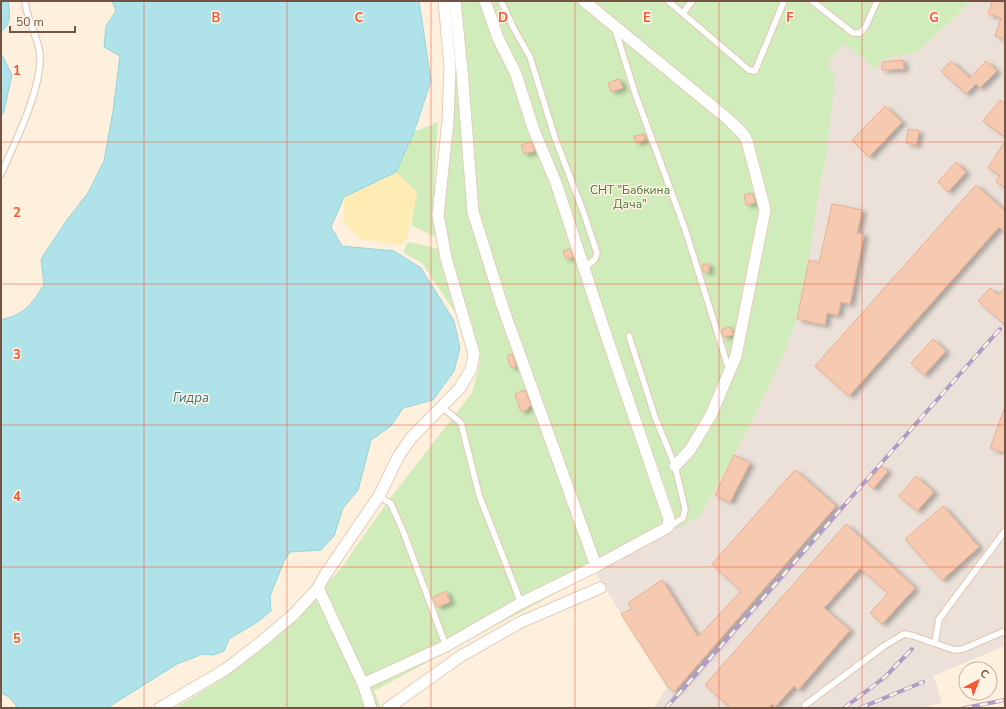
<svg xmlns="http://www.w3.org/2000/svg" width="1006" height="709" viewBox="0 0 1006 709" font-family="'Nunito Sans',sans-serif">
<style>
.industrial{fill:#ebe1d9}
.green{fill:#d0ecba}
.sand{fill:#ffecb5}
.water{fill:#b0e3e9;stroke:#95d3db}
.building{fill:#f6cab1;stroke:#eaaf90;filter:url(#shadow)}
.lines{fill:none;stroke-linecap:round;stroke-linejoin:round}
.service-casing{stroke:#e4ccbb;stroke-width:8}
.minor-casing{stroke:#e4ccbb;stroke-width:13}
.service{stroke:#fff;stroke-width:5.5}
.minor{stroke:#fff;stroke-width:11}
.rail-casing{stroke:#b19cc7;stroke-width:4}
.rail{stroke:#fff3e4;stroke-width:2.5;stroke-dasharray:8;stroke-linecap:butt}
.grid{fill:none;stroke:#ee5836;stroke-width:1;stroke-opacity:0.55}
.labels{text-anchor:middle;stroke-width:3;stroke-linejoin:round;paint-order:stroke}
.park-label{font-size:12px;fill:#4d7638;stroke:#fff3e4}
.water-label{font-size:13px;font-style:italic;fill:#36747c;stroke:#fff3e4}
.grid-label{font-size:13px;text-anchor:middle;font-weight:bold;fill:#ee5836;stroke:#fff3e4;stroke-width:3;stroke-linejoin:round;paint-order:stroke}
</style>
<defs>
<filter id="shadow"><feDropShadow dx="4.5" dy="2.5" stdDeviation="2" flood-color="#0004"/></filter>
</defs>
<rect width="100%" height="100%" fill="#fef0dc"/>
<path class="industrial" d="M971,1H1005V646L933,676L936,682L942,703L919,708H841L840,706L836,708H654L667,687L595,572L817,200L826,156L827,64L844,44L861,56L874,69L882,59L918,52Z"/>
<g class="green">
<path d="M448,1H971L918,52L883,59L874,69L861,56L844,44L827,64L835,77L826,156L817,200L809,260L797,319L782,358L749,427L700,516L374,691L381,708H175L208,688L249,659L292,623L342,567L388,501L472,393L480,362L447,248L442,201Z"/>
<path d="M438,122L434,181L439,239L411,225L417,192L396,172L414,132Z"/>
<path d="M408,242L440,249L459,318L422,263L403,252Z"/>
</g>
<path class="sand" d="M396,172L417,192L407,238L401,245L360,239L344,223V197Z"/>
<g class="water">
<path d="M1,1H8C10,14 12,23 1,32Z"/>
<path d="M112,1H419L431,81L414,132L396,172L344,197L331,227L342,246L394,251L421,268L454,321L460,348L454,371L433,400L403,408L391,426L371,440L358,490L343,508L334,536L321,550L290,552L284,561L270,596L271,611L256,623L229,639L224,651L213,655L203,654L177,664L107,708H18L9,697L1,693V320C26,313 30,306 44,285L41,259L67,220L88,193L104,161L113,111L120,56L104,47L106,26L116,11Z"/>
<path d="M1,53L12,75L4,111L1,117Z"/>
</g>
<g class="building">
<path d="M992,1H998L1005,3V39L995,36L1001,18L988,14Z"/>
<path d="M903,60L904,69L882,70V62Z"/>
<path d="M951,61L970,78L986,61L997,71L980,88L976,84L966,94L941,71Z"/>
<path d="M619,79L623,88L611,92L608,83Z"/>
<path d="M1000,100L1005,104V137L983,121Z"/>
<path d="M885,106L902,122L869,157L852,140Z"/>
<path d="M908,129L919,131L916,145L906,143Z"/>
<path d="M644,134L645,140L636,143L634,136Z"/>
<path d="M1005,141V188L996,182L1000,175L988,168Z"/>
<path d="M531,142L535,151L524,154L521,145Z"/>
<path d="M956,162L966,172L948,192L938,182Z"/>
<path d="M976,185L1005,211V232L999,227L849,396L815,366Z"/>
<path d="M753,193L755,203L746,205L744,195Z"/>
<path d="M832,204L862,210L857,233L864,234L850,304L841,302L838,315L827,313L825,325L797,319L809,260L819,263Z"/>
<path d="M570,249L573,257L566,259L563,251Z"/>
<path d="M702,264H709V272H703Z"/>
<path d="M1005,287V325L978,301L990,288L998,295Z"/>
<path d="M731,327L733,335L723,337L722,329Z"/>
<path d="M933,339L946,351L924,375L911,363Z"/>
<path d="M512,354L516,366L511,368L507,356Z"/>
<path d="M525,390L531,406L528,407V409L521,412L515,394Z"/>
<path d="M1004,409H1005V453L990,448Z"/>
<path d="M734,455L750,463L730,502L715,495Z"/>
<path d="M882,466L888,471L873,489L867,483Z"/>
<path d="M795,470L836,506L674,692L668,687L621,614L632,609L628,603L662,580L698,637L741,591L712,564Z"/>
<path d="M916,476L934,492L917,511L899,496Z"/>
<path d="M943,506L979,547L942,580L905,539Z"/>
<path d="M846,524L915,588L882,624L870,613L888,593L860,568L824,608L850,630L798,690L794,686L775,707L772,704L769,708H731L705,685Z"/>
<path d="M446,591L450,602L437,607L433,597Z"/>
</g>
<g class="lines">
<g class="service-casing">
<g id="service">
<path d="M501,1L513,27L530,57L555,138L583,211L597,253L595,259L584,268"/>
<path d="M668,1L749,70L755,71L784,1"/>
<path d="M812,1L853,33H860L866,26L877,1"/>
<path d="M683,13L692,1"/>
<path d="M615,29L636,96L685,229L729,370"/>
<path d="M1,174C15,142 42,89 40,54C38,36 26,19 25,1"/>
<path d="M629,336L655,417L675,466L685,509L683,518L669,527"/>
<path d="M442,407L461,423L479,495L521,603"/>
<path d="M379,496L391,504L403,531L446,646"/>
<path d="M935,643L939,619L1005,531"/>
<path d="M805,705L884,646L904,634L914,636L954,650L963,649L1005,631"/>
</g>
</g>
<g class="minor-casing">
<g id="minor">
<path d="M455,1L462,71L473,212L503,308L596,566"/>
<path d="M584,1L729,120L744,135L747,141L765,210L736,356L711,415L690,450L675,466"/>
<path d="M318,588L363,684L371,708"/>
<path d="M363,684L446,646L521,603L596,566L668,527L669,519L606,335L556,183L533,128L516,74L498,38L485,1"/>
<path d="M160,708L226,669L261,642L294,614L318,588L325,575L379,496L398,457L411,438L460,388L471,369L474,354L446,258L438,215L448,121L450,66L444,1"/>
<path d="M388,708L461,656L521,622L600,588"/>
</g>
</g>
<use href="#service" class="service"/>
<use href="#minor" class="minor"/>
<g class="rail-casing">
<g id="rail">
<path d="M666,708C778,582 888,454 1000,329"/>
<path d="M844,708L885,677L912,649"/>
<path d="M860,708L923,682"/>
<path d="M964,708L1005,700"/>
</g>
</g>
<use href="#rail" class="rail"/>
</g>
<path class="grid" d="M144,1V708M287,1V708M431,1V708M575,1V708M719,1V708M862,1V708M1,142H1005M1,284H1005M1,425H1005M1,567H1005"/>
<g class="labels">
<g class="park-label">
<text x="630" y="194">СНТ "Бабкина<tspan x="630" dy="14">Дача"</tspan></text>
</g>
<g class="water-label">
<text x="191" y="402">Гидра</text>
</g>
</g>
<g class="grid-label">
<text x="216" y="22">B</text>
<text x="359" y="22">C</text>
<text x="503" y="22">D</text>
<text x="647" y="22">E</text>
<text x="790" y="22">F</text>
<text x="934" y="22">G</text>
<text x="17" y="75">1</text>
<text x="17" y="217">2</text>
<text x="17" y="359">3</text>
<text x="17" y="501">4</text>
<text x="17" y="643">5</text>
</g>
<rect width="1006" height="709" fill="none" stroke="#755343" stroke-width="4"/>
<g transform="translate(978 681) rotate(42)"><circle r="19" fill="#fff3e4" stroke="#c8b3a4"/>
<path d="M0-3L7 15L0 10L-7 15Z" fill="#f45835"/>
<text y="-6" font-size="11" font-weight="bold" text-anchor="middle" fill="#755343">С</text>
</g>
<path d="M10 26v6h65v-6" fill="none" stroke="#755343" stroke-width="2"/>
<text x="16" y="26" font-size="12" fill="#755343" stroke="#fff3e4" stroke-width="3" paint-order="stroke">50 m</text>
</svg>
